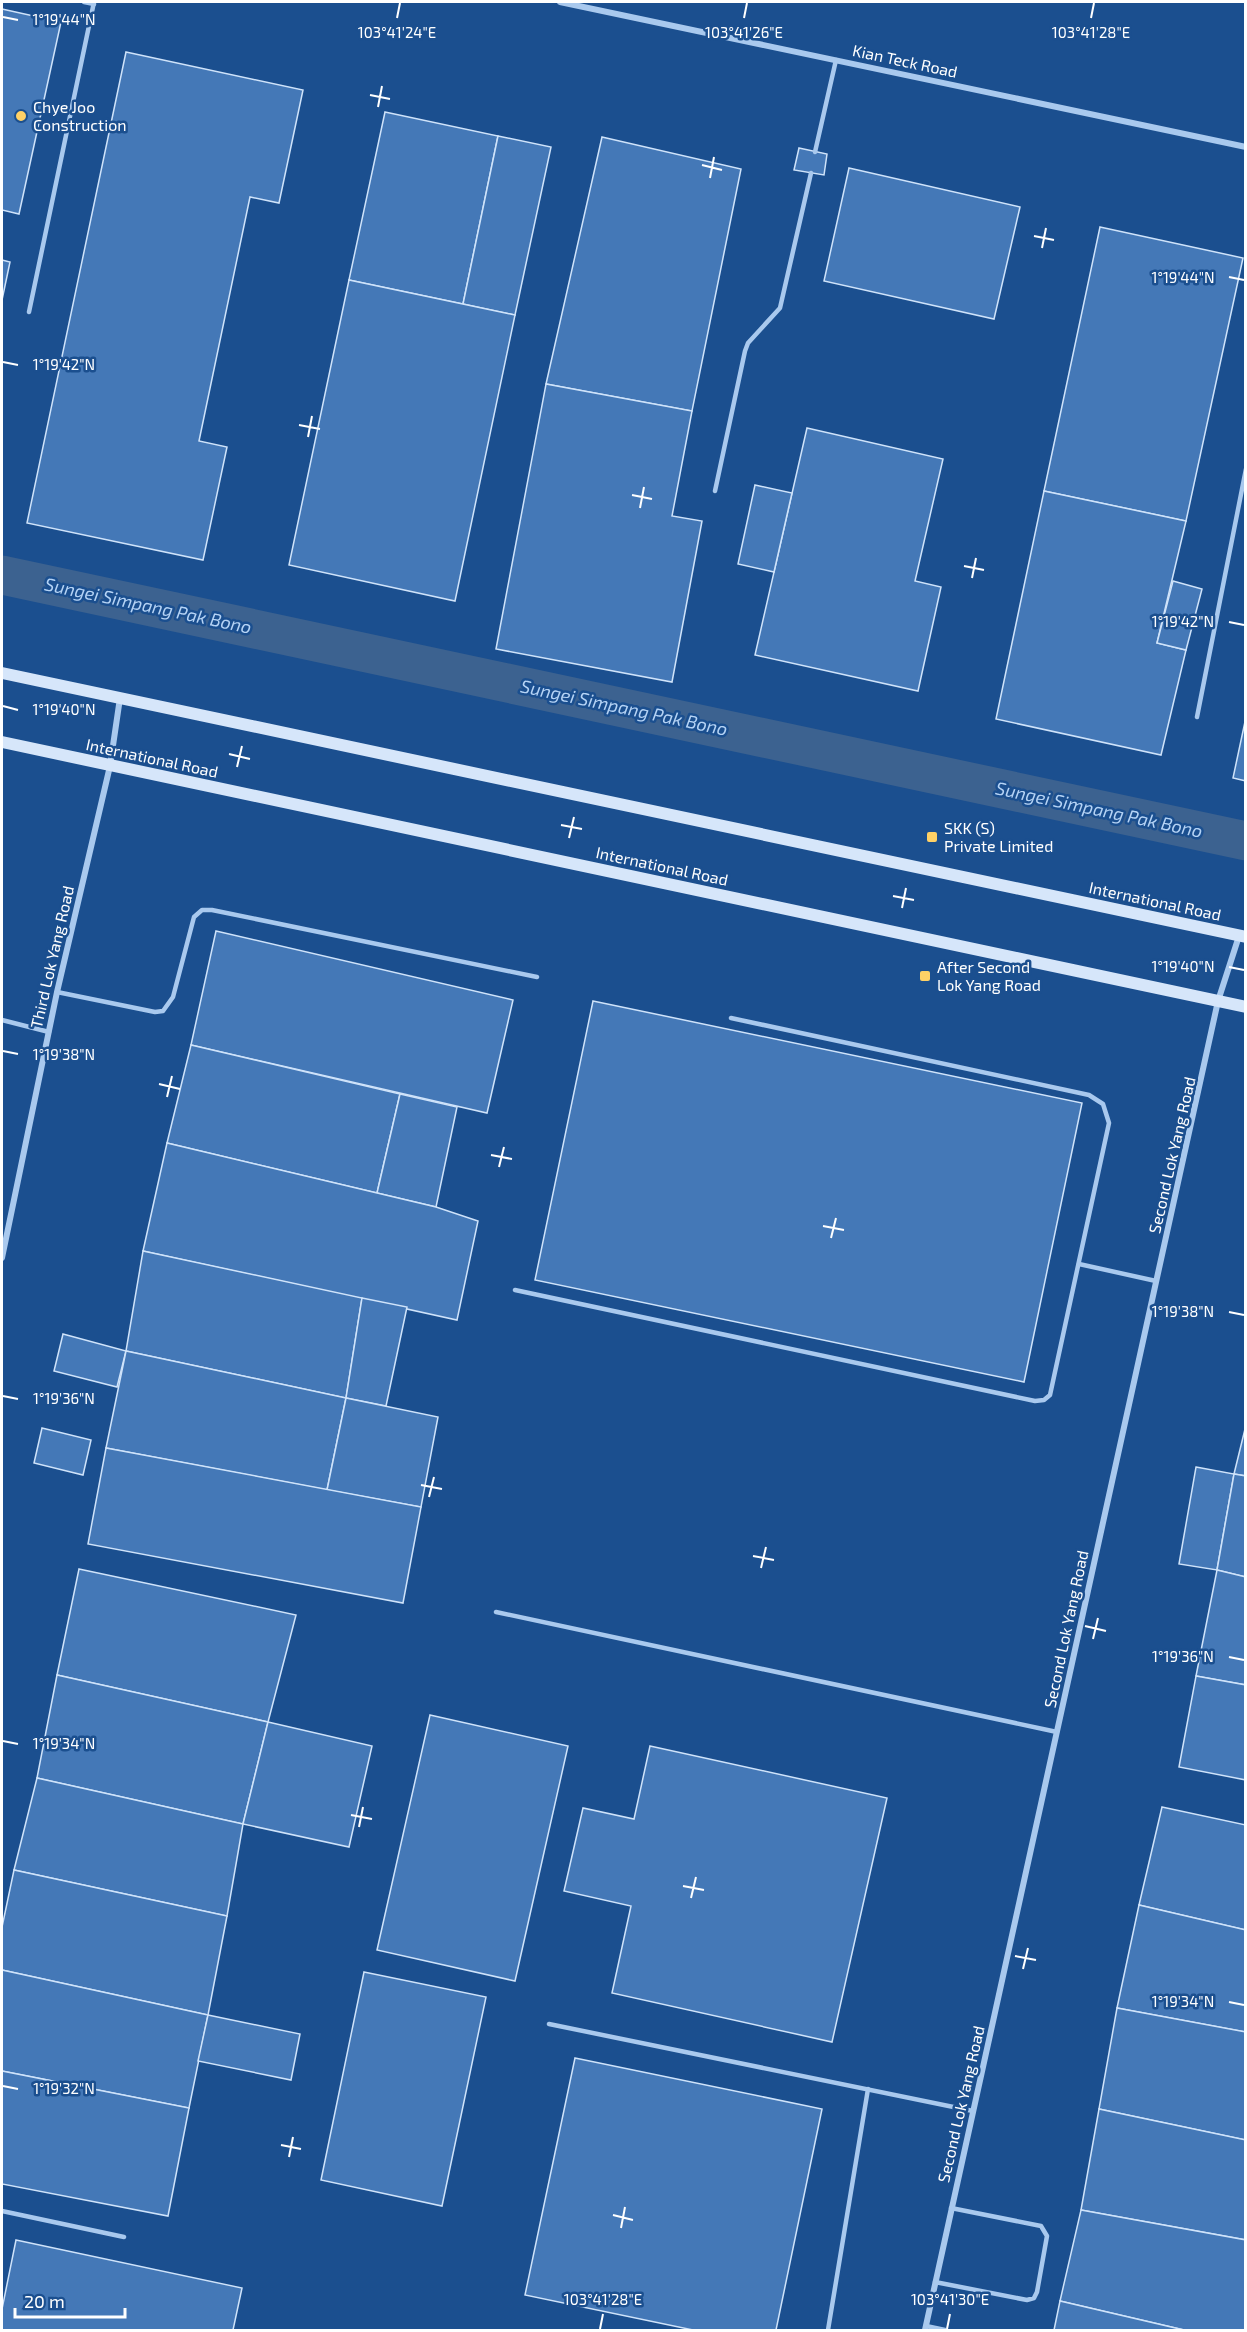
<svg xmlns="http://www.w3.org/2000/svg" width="1247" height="2332" viewBox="0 0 1247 2332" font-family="'Exo 2',sans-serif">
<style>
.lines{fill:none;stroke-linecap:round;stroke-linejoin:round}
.canal{stroke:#3c6290;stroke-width:39}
.building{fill:#4478b7;stroke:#cfe3fa;stroke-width:1.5}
.service{stroke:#a9c9ee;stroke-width:4.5}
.minor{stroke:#a9c9ee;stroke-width:6}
.secondary{stroke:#d6e6fa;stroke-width:12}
.ticks{fill:none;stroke:#fff;stroke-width:2}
.poi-dot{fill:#ffd166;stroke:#1b4f8f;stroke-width:2}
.labels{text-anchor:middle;stroke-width:5;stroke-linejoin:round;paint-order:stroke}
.street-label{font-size:16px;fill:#fff;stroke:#1b4f8f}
.poi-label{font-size:16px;fill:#fff;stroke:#1b4f8f;text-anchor:start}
.water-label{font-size:18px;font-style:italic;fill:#b5d3f5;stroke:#1b4f8f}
.ticks-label{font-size:15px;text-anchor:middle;fill:#fff;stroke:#1b4f8f;stroke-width:5;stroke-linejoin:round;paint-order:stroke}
</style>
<rect width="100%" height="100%" fill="#1b4f8f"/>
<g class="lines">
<path class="canal" d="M2,575L1246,841"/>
</g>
<g class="building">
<path d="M2,9L61,22L19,214L2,210Z"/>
<path d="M126,52L303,90L279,203L250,197L199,441L227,447L203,560L27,523Z"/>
<path d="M385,112L498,136L463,304L349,280Z"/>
<path d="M498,136L551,147L515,315L463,304Z"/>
<path d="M602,137L741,169L692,411L546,384Z"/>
<path d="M799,148L827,154L824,175L794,170Z"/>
<path d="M849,168L1020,207L994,319L824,281Z"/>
<path d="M1100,227L1243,258L1186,521L1044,491Z"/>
<path d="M2,260L10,262L2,300Z"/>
<path d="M349,280L515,315L455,601L289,565Z"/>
<path d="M546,384L692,411L672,516L702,521L672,682L496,649Z"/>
<path d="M807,428L943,459L915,581L941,587L918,691L755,655Z"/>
<path d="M755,485L792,493L774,572L738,564Z"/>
<path d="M1044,491L1186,521L1157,643L1186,650L1161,755L996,719Z"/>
<path d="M1173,581L1202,589L1186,650L1157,643Z"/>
<path d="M1246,717V781L1233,778Z"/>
<path d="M216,931L513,1000L487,1113L191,1045Z"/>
<path d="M593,1001L1082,1103L1024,1382L535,1280Z"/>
<path d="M191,1045L400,1094L377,1193L167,1143Z"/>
<path d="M400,1094L457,1107L436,1207L377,1193Z"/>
<path d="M167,1143L436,1207L478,1221L457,1320L143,1251Z"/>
<path d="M143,1251L362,1298L346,1398L126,1351Z"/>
<path d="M362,1298L407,1307L386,1406L346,1398Z"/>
<path d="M63,1334L126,1351L117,1387L54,1371Z"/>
<path d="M126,1351L346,1398L327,1490L106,1448Z"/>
<path d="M346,1398L438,1417L421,1507L327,1490Z"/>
<path d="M1246,1425V1476L1234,1474Z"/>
<path d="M42,1428L91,1440L83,1475L34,1463Z"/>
<path d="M106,1448L421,1507L403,1603L88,1544Z"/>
<path d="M1196,1467L1234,1474L1217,1570L1179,1564Z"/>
<path d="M1234,1474L1246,1476V1577L1217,1570Z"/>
<path d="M79,1569L296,1615L268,1722L57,1675Z"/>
<path d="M1217,1570L1246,1577V1685L1196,1676Z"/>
<path d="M57,1675L268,1722L243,1824L37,1778Z"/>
<path d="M1196,1676L1246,1685V1780L1179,1767Z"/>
<path d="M430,1715L568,1746L515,1981L377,1950Z"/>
<path d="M268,1722L372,1746L349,1847L243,1824Z"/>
<path d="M650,1746L887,1798L832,2042L612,1993L631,1906L564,1891L583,1808L634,1819Z"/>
<path d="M37,1778L243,1824L227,1916L14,1870Z"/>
<path d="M1162,1807L1246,1825V1930L1139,1905Z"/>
<path d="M14,1870L227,1916L208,2015L2,1970V1927Z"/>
<path d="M1139,1905L1246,1930V2032L1117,2008Z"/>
<path d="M2,1970L208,2015L189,2108L2,2071Z"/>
<path d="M364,1972L486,1997L442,2206L321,2180Z"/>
<path d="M1117,2008L1246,2032V2140L1099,2109Z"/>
<path d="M208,2015L300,2034L291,2080L198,2061Z"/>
<path d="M575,2058L822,2109L776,2330H693L525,2295Z"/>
<path d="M2,2071L189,2108L168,2216L2,2184Z"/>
<path d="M1099,2109L1246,2140V2240L1081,2210Z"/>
<path d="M1081,2210L1246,2240V2330H1184L1060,2301Z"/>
<path d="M16,2240L242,2288L233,2330H2V2309Z"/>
<path d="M1060,2301L1184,2330H1054Z"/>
</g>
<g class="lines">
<g class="service">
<path d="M84,2L94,4"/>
<path d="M815,152L836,60"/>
<path d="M29,312L94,2"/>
<path d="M715,491L745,351L748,343L780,308L811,173"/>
<path d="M1197,717L1246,469"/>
<path d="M57,992L155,1012L163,1011L173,997L194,917L202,910H212L537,977"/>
<path d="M2,1020L49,1032"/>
<path d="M1079,1264L1156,1281"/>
<path d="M515,1290L1035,1401L1044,1400L1050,1395L1109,1123L1103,1104L1089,1095L731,1018"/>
<path d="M496,1612L1057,1732"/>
<path d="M549,2024L973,2111"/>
<path d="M2,2211L124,2237"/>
<path d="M935,2282L1027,2300L1034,2298L1037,2292L1047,2236L1041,2226L951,2208"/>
<path d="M926,2326L945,2330"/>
<path d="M828,2330L868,2089"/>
</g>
<g class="minor">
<path d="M560,2L1246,147"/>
<path d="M2,1258L57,992L110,766L120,698"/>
<path d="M925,2330L1218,1001L1239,936"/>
</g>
<g class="secondary">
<path d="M2,673L1246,937"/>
<path d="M2,742L1246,1007"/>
</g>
</g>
<path class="ticks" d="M3,17L18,20M397,18L400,3M744,18L747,3M1091,18L1094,3M370,95L390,99M378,107L382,86M702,165L722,170M710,178L714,157M1034,236L1054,240M1042,248L1046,228M1229,277L1244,280M3,362L18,365M299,425L320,429M308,437L312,416M632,495L652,499M640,508L644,487M964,566L984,570M972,578L976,558M1229,622L1244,625M3,706L18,710M229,754L250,759M237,767L242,746M561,825L582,829M569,838L574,817M893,896L914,900M902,908L906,888M1229,967L1244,970M3,1051L18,1054M159,1084L180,1089M167,1097L172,1076M491,1155L512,1159M499,1167L504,1147M823,1226L844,1230M831,1238L836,1218M1229,1312L1244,1315M3,1396L18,1399M421,1485L442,1489M429,1497L434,1477M753,1556L774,1560M761,1568L766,1547M1085,1626L1106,1631M1093,1639L1098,1618M1229,1657L1244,1660M3,1741L18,1744M351,1815L372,1819M359,1827L363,1807M683,1886L704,1890M691,1898L696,1877M1015,1956L1036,1960M1023,1969L1028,1948M1229,2002L1244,2005M3,2086L18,2089M281,2145L301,2149M289,2157L293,2137M613,2215L633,2220M621,2228L625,2207M600,2329L603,2314M947,2329L950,2314"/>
<g class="poi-dot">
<circle cx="21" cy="116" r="6"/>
<rect x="926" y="831" width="12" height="12" rx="3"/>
<rect x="919" y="970" width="12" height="12" rx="3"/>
</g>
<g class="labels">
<g class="street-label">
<text transform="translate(905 61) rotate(12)" y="6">Kian Teck Road</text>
<text transform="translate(152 758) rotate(12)" y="6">International Road</text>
<text transform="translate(662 866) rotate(12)" y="6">International Road</text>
<text transform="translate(1155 901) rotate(12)" y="6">International Road</text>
<text transform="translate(52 957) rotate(-77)" y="6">Third Lok Yang Road</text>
<text transform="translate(1172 1155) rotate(-77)" y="6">Second Lok Yang Road</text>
<text transform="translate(1066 1629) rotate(-78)" y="6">Second Lok Yang Road</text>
<text transform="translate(961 2104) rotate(-77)" y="6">Second Lok Yang Road</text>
</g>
<g class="poi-label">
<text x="33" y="113">Chye Joo<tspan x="33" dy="18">Construction</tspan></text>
<text x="944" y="834">SKK (S)<tspan x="944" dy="18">Private Limited</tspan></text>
<text x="937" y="973">After Second<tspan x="937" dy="18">Lok Yang Road</tspan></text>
</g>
<g class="water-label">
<text transform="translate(148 606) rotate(12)" y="6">Sungei Simpang Pak Bono</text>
<text transform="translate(624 708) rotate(12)" y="6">Sungei Simpang Pak Bono</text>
<text transform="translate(1099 810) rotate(12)" y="6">Sungei Simpang Pak Bono</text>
</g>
</g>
<g class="ticks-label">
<text x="64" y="25">1°19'44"N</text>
<text x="397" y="38">103°41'24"E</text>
<text x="744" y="38">103°41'26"E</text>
<text x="1091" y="38">103°41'28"E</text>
<text x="1183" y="283">1°19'44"N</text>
<text x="64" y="370">1°19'42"N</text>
<text x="1183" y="627">1°19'42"N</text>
<text x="64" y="715">1°19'40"N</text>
<text x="1183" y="972">1°19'40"N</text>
<text x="64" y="1060">1°19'38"N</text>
<text x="1183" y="1317">1°19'38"N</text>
<text x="64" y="1404">1°19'36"N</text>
<text x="1183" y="1662">1°19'36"N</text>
<text x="64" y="1749">1°19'34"N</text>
<text x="1183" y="2007">1°19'34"N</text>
<text x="64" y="2094">1°19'32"N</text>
<text x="603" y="2305">103°41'28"E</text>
<text x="950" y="2305">103°41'30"E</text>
</g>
<rect width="1247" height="2332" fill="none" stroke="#ffffff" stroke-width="6"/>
<path d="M15 2308v9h110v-9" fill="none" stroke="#ffffff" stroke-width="3"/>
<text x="24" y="2308" font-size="18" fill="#ffffff" stroke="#1b4f8f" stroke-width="4.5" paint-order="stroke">20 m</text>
</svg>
